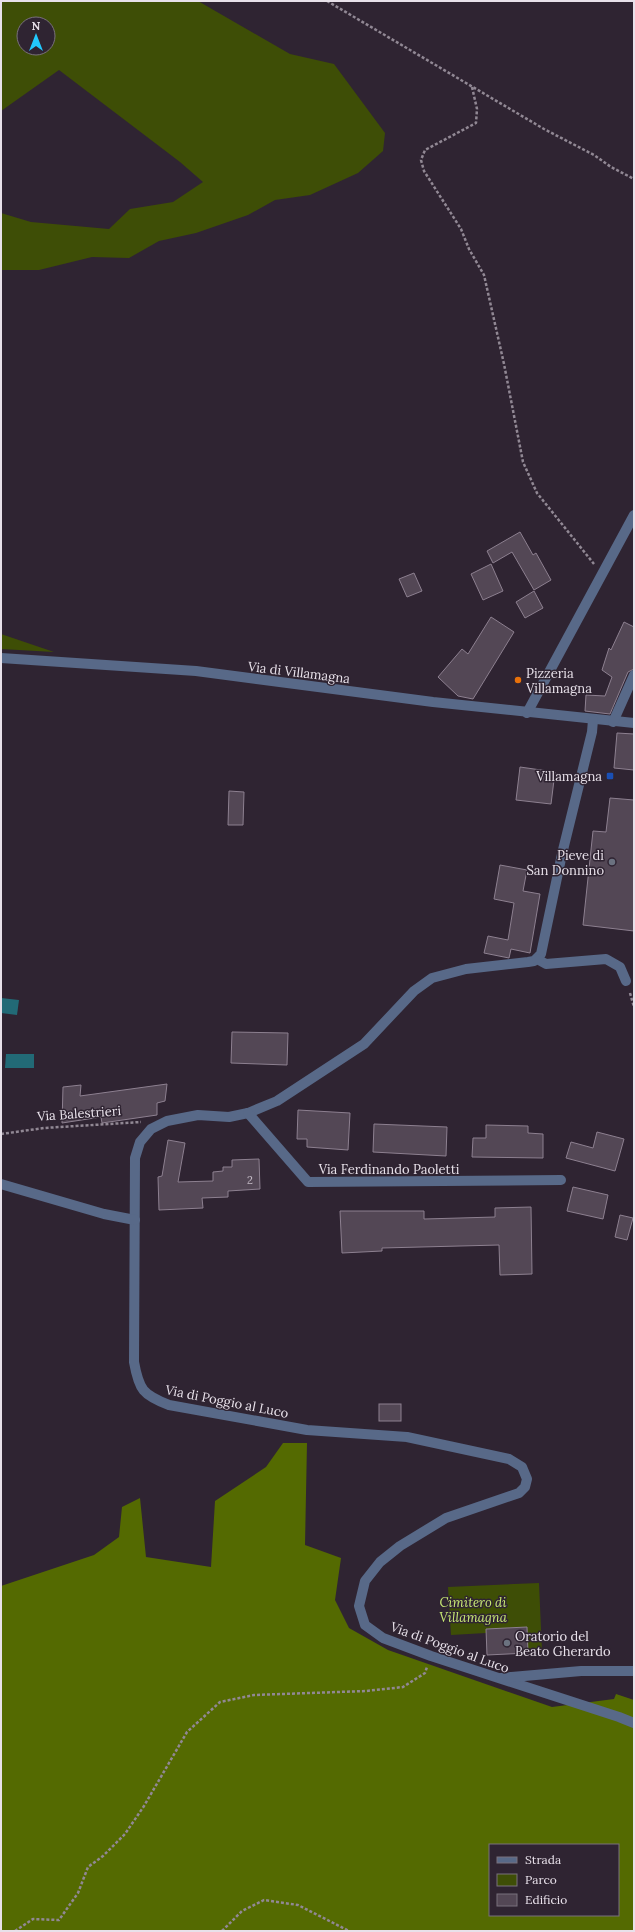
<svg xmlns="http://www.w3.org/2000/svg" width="635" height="1932" viewBox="0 0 635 1932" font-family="Lora,serif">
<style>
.green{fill:#3e4e06;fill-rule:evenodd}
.forest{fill:#546a01;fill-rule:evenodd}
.water{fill:#226a76}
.building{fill:#534755;stroke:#8d8090}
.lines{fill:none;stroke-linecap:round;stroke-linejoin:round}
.path{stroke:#918894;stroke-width:2.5;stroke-dasharray:3 2;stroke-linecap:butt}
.minor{stroke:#586988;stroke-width:10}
.food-dot{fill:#e8710a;stroke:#2f2432;stroke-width:1.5}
.transit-dot{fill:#1a4fb4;stroke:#2f2432;stroke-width:1.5}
.worship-dot{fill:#6b7280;stroke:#2f2432;stroke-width:1.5}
.labels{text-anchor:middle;stroke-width:3;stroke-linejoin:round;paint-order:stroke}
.number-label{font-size:11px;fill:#c3bac5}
.street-label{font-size:13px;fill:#e8e1ea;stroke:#2f2432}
.poi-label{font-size:13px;fill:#e8e1ea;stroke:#2f2432;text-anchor:start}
.park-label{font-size:13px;font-style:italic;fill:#c8e974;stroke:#2f2432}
</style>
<rect width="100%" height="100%" fill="#2f2432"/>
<g class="green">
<path d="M1,1H198L290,54L334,64L385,133L383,151L358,173L310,195L275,200L248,215L196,233L159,241L129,258L92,257L39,270H1V213L31,222L109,229L130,209L173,202L203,182L180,162L59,70L1,111ZM24,24H48V48H24Z"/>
<path d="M1,634L54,652L1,649Z"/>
<path d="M539,1583L542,1652L528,1653L526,1627L486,1629V1633L451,1635L448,1587Z"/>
</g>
<path class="forest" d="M283,1443H307L305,1545L341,1558L335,1600L349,1628L388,1650L552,1707L614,1699L616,1694L634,1700V1931H1V1586L94,1555L119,1537L122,1507L140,1498L146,1557L211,1567L215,1501L266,1467ZM490,1845H618V1915H490Z"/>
<g class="water">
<path d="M1,998L19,1000L17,1015L1,1013Z"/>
<path d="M6,1054H34V1068H5Z"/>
</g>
<g class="building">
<path d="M520,532L533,555L536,553L551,580L534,590L512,552L493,563L487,551Z"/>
<path d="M491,564L503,591L483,600L471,574Z"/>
<path d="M414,573L422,591L407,597L399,579Z"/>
<path d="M534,591L543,608L525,618L516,602Z"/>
<path d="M491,617L514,632L473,699L458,696L438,677L462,649L468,654Z"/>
<path d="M624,622L634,627V669L628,672L610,714L585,711L586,695L605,696L612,677L602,670L609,648L611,650Z"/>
<path d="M617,733L634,734V770L614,768Z"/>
<path d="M520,767L555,772L551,804L516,800Z"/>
<path d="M229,791L244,792L243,825H228Z"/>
<path d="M610,798L634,800V931L583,925L593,831L606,832Z"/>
<path d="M500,865L527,870L523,891L540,894L530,953L511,949L509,958L484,953L488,936L508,940L514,903L494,899Z"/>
<path d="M232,1032L288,1033L287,1065L231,1063Z"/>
<path d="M167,1084L165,1101L157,1103V1115L102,1123L101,1117L62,1123L63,1087L81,1085L80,1096Z"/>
<path d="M298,1110L350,1113L348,1150L307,1147V1139H297Z"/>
<path d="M374,1124L447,1127L446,1156L373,1152Z"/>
<path d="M486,1125L528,1126V1133L543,1134V1158L472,1157L473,1138H486Z"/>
<path d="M597,1132L624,1139L615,1171L566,1158L571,1142L593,1148Z"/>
<path d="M168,1140L185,1143L178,1182L213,1181V1172L223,1171V1167H232V1160L259,1159L260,1189L228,1191V1197L202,1198L203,1208L159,1210L158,1177L162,1176Z"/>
<path d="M573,1187L608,1195L603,1219L567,1211Z"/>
<path d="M531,1207L532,1274L500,1275L499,1245L382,1248V1251L342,1253L340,1211H424V1219L495,1217V1208Z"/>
<path d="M620,1215L633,1218L627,1240L615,1237Z"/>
<rect x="379" y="1404" width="22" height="17"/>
<path d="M527,1627L528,1653L487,1655L486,1629Z"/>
</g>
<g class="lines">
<g class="path">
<path d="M327,1L544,129L594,155L611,167L634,179"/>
<path d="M472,87L477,109L476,123L425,150L421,160L424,171L461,229L469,249L484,275L504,364L523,462L537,493L594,564"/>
<path d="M630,993L634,1007"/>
<path d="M1,1134L44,1128L141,1122"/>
<path d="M15,1931L33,1919L59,1920L78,1893L88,1867L103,1856L125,1834L144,1806L187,1732L220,1702L254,1695L366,1691L403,1687L425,1673L427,1667"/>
<path d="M222,1931L242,1911L264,1900L298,1905L349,1931"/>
</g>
<g class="minor">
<path d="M1,658L196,671L433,702L634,723"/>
<path d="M527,713L634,515"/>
<path d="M593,720L592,732L562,854L541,954L534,961L528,962L466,969L432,978L414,991L364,1044L277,1101L248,1113L229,1117L198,1115L167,1121L151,1129L140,1142L135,1158L134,1362C139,1390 143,1395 169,1405L307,1430L407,1437L509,1459L522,1467L527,1479L525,1487L519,1493L446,1518L400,1546L380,1562L365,1581L359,1606L365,1625L383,1638L431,1656L619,1717L634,1723"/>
<path d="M613,722L634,675"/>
<path d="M537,959L546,964L606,959L620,967L626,981"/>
<path d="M248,1113L308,1182L561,1180"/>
<path d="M1,1184L104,1214L135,1220"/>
<path d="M501,1678L581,1671H634"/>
</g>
</g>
<circle class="food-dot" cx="518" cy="680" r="4"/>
<rect class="transit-dot" x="606" y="772" width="8" height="8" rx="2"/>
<g class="worship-dot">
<circle cx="612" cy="862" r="4"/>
<circle cx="507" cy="1643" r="4"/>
</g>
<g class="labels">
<g class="number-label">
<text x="250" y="1184">2</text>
</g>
<g class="street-label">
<text transform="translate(299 672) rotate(7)" y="5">Via di Villamagna</text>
<text transform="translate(79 1113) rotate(-4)" y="5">Via Balestrieri</text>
<text x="389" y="1174">Via Ferdinando Paoletti</text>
<text transform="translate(227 1401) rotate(11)" y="5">Via di Poggio al Luco</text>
<text transform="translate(450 1647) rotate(20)" y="5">Via di Poggio al Luco</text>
</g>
<g class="poi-label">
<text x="526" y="678">Pizzeria<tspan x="526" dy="15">Villamagna</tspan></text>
<text x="602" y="781" text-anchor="end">Villamagna</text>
<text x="604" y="860" text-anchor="end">Pieve di<tspan x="604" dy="15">San Donnino</tspan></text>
<text x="515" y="1641">Oratorio del<tspan x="515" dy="15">Beato Gherardo</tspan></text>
</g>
<g class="park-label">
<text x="473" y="1607">Cimitero di<tspan x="473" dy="15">Villamagna</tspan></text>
</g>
</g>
<rect width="635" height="1932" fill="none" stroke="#e8e1ea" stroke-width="4"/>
<rect x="489" y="1844" width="130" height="72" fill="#2f2432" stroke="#79707c"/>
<rect x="497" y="1857" width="20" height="6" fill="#586988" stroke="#79707c"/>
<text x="525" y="1864" font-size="12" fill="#e8e1ea">Strada</text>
<rect x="497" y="1874" width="20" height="12" fill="#3e4e06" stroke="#79707c"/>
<text x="525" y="1884" font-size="12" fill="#e8e1ea">Parco</text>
<rect x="497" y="1894" width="20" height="12" fill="#534755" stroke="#79707c"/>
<text x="525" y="1904" font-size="12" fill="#e8e1ea">Edificio</text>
<g transform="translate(36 36)"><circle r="19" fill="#2f2432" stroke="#79707c"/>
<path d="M0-3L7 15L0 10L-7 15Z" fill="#22c9fe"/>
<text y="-6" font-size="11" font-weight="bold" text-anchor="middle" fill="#e8e1ea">N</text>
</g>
</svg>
